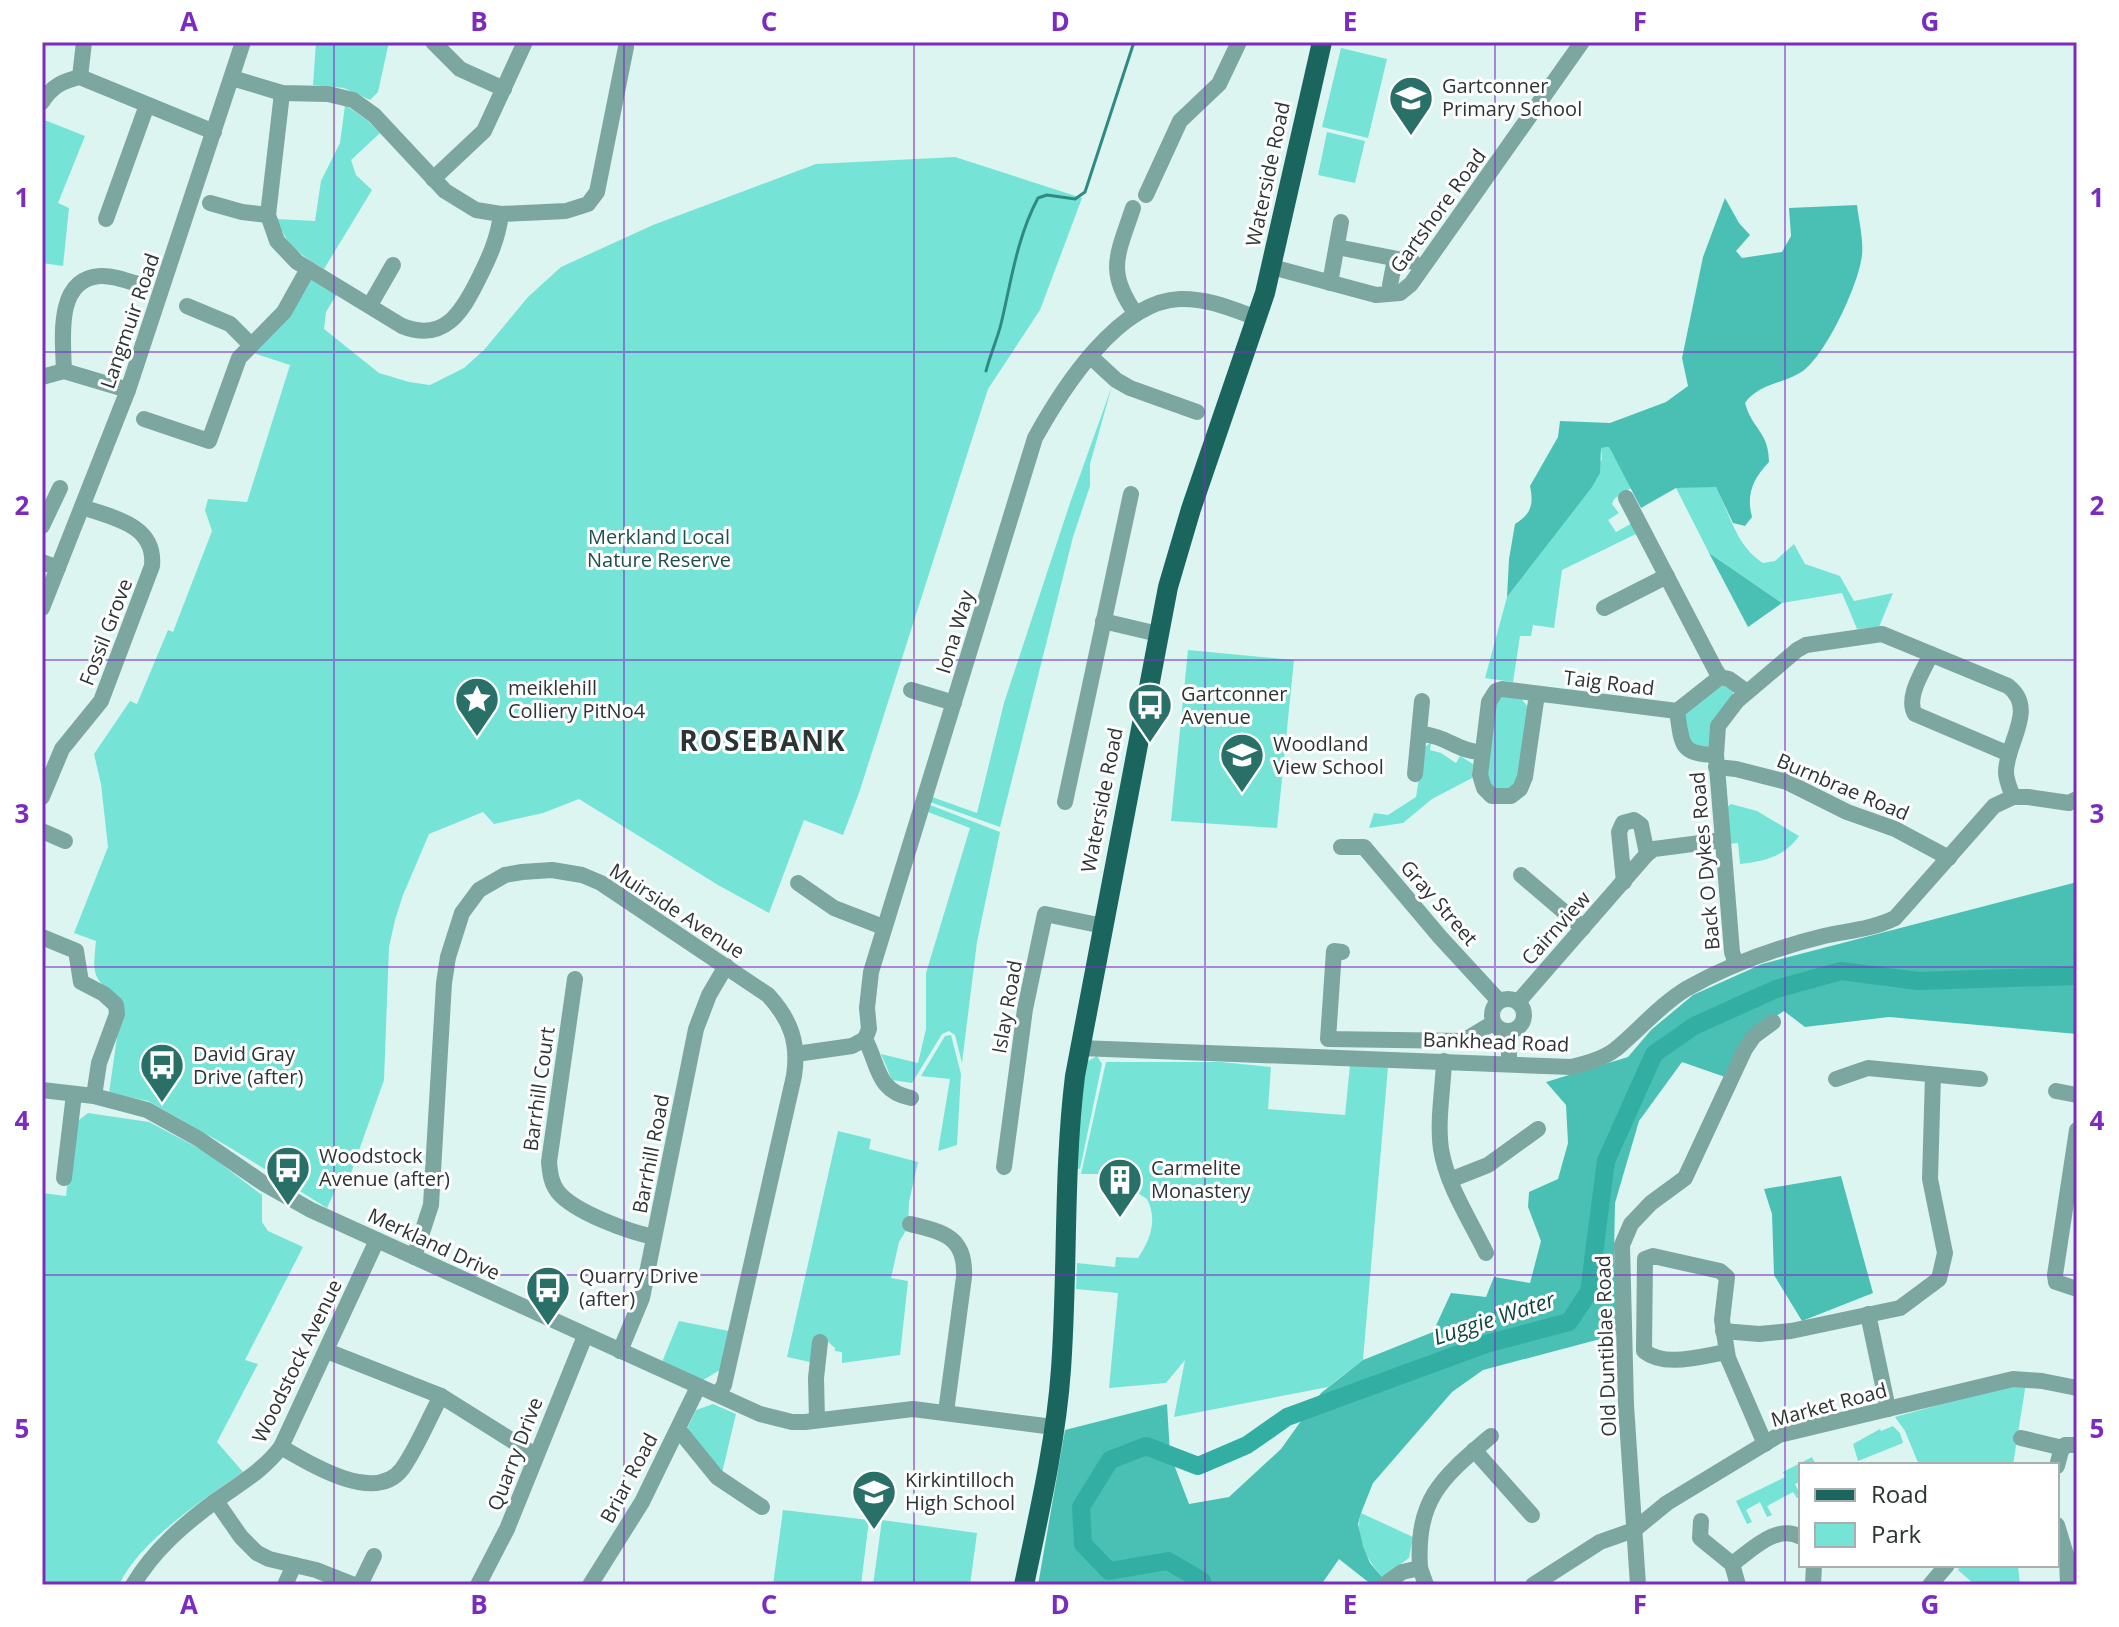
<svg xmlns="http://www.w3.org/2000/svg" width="2119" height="1627" viewBox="0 0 2119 1627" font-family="'Open Sans',sans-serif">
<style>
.green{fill:#75e4d7}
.forest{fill:#4ac0b4}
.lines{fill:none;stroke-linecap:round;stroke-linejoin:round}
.stream{stroke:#308a81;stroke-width:3}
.river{stroke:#32aea2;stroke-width:18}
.minor{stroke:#7ba7a0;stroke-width:16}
.major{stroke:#1a665f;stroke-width:20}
.grid{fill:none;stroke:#7b2cbf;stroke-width:2;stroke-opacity:0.55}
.labels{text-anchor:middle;stroke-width:6;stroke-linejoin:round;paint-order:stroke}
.poi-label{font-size:20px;fill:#2c3534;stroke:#fff;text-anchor:start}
.street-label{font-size:20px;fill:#2c3534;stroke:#fff}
.park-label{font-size:20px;fill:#1d504a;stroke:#fff}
.water-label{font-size:22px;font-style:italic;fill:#104540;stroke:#fff}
.district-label{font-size:28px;font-weight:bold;letter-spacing:2px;fill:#2c3534;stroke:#fff}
.neatline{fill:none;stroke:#7b2cbf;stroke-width:3}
.grid-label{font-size:26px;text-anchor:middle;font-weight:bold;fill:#7b2cbf}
</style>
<rect width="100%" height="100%" fill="#ddf5f1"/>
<g class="green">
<path d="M316,42H389L378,92L370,100L344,88L313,85Z"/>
<path d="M1341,48L1387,59L1368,138L1322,127Z"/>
<path d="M345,105L367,120L380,133L351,160L356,175L372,190L324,269C302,256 285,245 277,219L315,221L321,181L340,143Z"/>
<path d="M42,119L85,136L58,203L69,208L63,266L42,263Z"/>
<path d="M1327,132L1365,141L1355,183L1318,175Z"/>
<path d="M955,157L1082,198L1040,310L988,389L859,793L843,835L804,820L769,913L718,885L579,799L543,813L494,824L483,812L429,834L403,895L395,920L389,947L384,1080L351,1173L344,1171L327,1208L229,1147L148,1101L109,1093L122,1002C93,977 92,979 96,941L74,933L108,847L101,784L94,754L130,701L137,704L168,630L173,632L212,531L205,510L208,499L247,502L290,365L244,350L308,269L341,287L326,312L324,329L379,373L409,382L430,385L464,368L484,350L528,297L561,267L653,225L816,164Z"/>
<path d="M1112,386L1090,464V486L1073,537L1000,827L930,802L932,797L977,813L1004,703L1070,503Z"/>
<path d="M1609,447L1631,488L1614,499L1612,504L1619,513L1608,520L1616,532L1634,522L1638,533L1562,570L1554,628L1533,625L1531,636H1520L1513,682L1485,678L1507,597L1552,538L1602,459L1601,448Z"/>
<path d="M1697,486L1716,487C1730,514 1736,546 1763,563L1775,561L1794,544L1805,564L1840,576L1854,601L1893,593L1879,627L1857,629L1842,593L1782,603L1709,553L1676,488Z"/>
<path d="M1188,650L1294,660L1277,828L1171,821Z"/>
<path d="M1722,684L1733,689V696L1708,747L1691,748L1683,713Z"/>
<path d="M1506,695L1519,696L1528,707L1517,787L1495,792L1484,774L1493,707L1499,699Z"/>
<path d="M1431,742L1430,750L1441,753L1456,763L1460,756L1473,764L1472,778L1432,799L1403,823L1369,828L1374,813L1388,815L1416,797L1419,778H1422L1425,747Z"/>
<path d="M1731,804L1757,811L1799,836C1784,857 1765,861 1740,864L1738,843L1729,844L1727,807Z"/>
<path d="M930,805L1000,832L977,942L962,1063L955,1035L949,1031L942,1034L912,1083L892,1080L881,1054L918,1063L926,1029V973L970,828L928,812Z"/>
<path d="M951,1035L961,1074L957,1145L938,1151L950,1079L921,1076L945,1036Z"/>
<path d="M1097,1056L1102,1064L1080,1169L1076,1168L1075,1127L1086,1062Z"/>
<path d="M1106,1062H1221L1271,1067L1268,1109L1345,1115L1350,1065L1388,1067L1363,1360L1328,1387L1174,1417L1185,1360L1166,1383L1109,1388L1118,1293L1076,1289L1077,1263L1115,1267L1116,1257L1138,1258C1150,1240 1158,1220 1147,1199L1135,1191L1134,1174H1081Z"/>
<path d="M88,1113L149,1122L204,1151L262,1195V1222L268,1231L303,1247L245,1360L258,1364L217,1442L243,1472C204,1499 139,1541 119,1585H42V1193L66,1196L74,1124Z"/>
<path d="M838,1131L871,1139L869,1149L918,1162L909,1202L908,1227L899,1242L891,1278L908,1281L900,1355L842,1363V1352L835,1351V1348L827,1341L810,1362L787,1357Z"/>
<path d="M679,1321L729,1331L720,1370L703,1380L662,1362Z"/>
<path d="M2026,1383L2013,1465H1919L1905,1431L1895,1417L2007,1386Z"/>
<path d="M713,1404L736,1414L722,1473L687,1429L696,1410Z"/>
<path d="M1893,1426L1900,1433L1903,1443L1858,1461L1853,1444L1880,1429L1881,1431Z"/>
<path d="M1812,1457L1816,1465H1801V1481L1795,1484L1801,1496L1797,1498L1793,1492L1767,1506L1772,1515L1767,1517L1760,1502L1746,1510L1752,1522L1747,1524L1736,1501L1785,1477L1783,1472Z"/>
<path d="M783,1510L869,1520L861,1585H773Z"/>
<path d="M1361,1513L1413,1537L1409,1558L1382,1577C1367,1560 1354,1536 1361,1513Z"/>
<path d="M882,1520L977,1533L970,1585H873Z"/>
<path d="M1961,1565H2018L2020,1585H1975L1958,1570Z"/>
</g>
<g class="forest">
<path d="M1725,198L1739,223L1750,235L1736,251L1742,258L1782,252L1791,236L1789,208L1857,205C1859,222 1865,245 1861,261C1856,289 1826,354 1803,371C1784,384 1759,383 1745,403C1752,429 1769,432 1769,462C1753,479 1746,494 1752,517L1745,526L1733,523L1716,487L1676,488L1641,508L1609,447L1601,448L1600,473L1592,487L1507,597L1509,559L1515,524C1531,514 1534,505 1530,486L1558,437L1560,421L1610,423L1666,402L1688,386L1682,358L1703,257Z"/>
<path d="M1709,553L1782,603L1748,627Z"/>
<path d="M2077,882V1034L1889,1017L1805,1027L1784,1011L1759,1027L1725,1077L1682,1062L1639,1121L1615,1203L1614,1253L1619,1334L1483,1370L1452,1392L1373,1483L1361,1513L1358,1524L1363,1546L1370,1563L1382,1577L1375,1585H1372L1339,1559L1321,1585H1038L1065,1430L1167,1404L1170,1454L1189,1504L1229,1497L1281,1449L1321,1393L1363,1360L1433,1332L1451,1293L1486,1297L1494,1277L1530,1283L1541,1241L1528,1207L1529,1192L1558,1179L1568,1143L1566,1105L1546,1082L1628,1057L1651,1030L1693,995L1762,964Z"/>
<path d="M1841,1176L1873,1293L1802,1321L1774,1275L1772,1214L1764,1189Z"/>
</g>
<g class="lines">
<path class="stream" d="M986,371C990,355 997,340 1001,324C1011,282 1017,237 1038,198L1047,195L1075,199L1085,192L1134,42"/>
<path class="river" d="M1202,1585V1581L1168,1561L1109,1571L1083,1544L1081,1507L1110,1460L1146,1446L1198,1466L1247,1445L1287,1417L1486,1344L1569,1322L1589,1292L1606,1161L1654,1054L1694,1026L1776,989L1841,971L1918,981L2077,976"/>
<g class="minor">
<path d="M433,42L460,69L504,89"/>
<path d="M80,77L84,42"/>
<path d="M232,78L282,93L328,94L353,100L374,115L445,191L476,210L501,214L566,211L588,204L597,192L626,47"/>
<path d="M282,93L268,215L277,241L297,262L402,326C444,343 462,312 478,280C489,258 498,239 501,214"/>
<path d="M42,102C52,86 63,81 80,77L214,132"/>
<path d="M433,179L484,131L525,42"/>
<path d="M1146,195L1180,121L1219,84L1239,42"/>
<path d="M210,203L242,212L268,215"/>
<path d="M1133,208C1118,254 1105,271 1136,314"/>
<path d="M106,219L147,105"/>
<path d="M1337,247L1413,262"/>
<path d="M1272,267L1376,295L1400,293L1411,284L1582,42"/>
<path d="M1330,283L1341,222"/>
<path d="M1390,285L1395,259"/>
<path d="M370,305L393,265"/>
<path d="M187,306L230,324L250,344"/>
<path d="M1090,356L1116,380L1130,388L1197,412"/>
<path d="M64,371C63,339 55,279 100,276C114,275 130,282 144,286"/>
<path d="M42,377L64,371L128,390"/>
<path d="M144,419L209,441L239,358L284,312L308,269"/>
<path d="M1626,498L1715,669L1720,677L1729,679L1747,692"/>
<path d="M42,526L60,488"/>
<path d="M42,562L58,568"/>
<path d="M42,608L128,390L243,42"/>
<path d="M1604,608L1667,576"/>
<path d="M1103,621L1158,634"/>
<path d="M1931,654C1924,670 1905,697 1915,714L2009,754"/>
<path d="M911,690L954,703"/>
<path d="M1537,694L1525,777L1520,789L1511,796H1492L1484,788L1480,775L1489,702L1496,691L1502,689L1677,711L1720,677"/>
<path d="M1677,711C1682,743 1679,755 1716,755"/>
<path d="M1419,734C1447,735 1457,752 1482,752"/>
<path d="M1716,767L1736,769L1787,782L1847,812L1895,829L1949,858"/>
<path d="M1415,774L1422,701"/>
<path d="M42,797L62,749L101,701L152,566C156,525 114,518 82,507"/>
<path d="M1065,802L1131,494"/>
<path d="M42,831L65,841"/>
<path d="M1341,847H1364L1440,937L1499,1001"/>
<path d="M1521,875L1583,928"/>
<path d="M1624,882L1619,832L1623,823L1634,820L1641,825L1647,854"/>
<path d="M798,883L834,908L883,927"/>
<path d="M42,937L76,951L81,982L104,994L116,1005L117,1014L99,1063L94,1096"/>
<path d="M1342,952L1334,951L1328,1039L1463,1041L1493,1023"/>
<path d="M1736,964L1732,952L1716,755L1718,726L1737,701L1797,650L1806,645L1882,634L2008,686C2038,709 2006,743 2006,772C2006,780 2010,789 2013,797"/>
<path d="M575,979L549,1162C550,1173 551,1183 558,1192C574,1212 629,1232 654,1237"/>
<circle cx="1508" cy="1015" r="16"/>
<path d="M1518,1002L1647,854L1654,849L1723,840"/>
<path d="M1509,1032V1064"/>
<path d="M1080,1048L1571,1067C1587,1063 1603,1059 1616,1049C1640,1029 1660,1005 1686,989C1730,964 1775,948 1824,936C1847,931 1873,929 1895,918L1994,806L2013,797H2028L2069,803L2077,799"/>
<path d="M796,1054L852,1046L865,1039"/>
<path d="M1444,1061C1443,1090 1437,1121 1441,1149C1447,1186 1470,1220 1486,1253"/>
<path d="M1836,1079L1868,1068L1980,1079"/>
<path d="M42,1090L94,1096L147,1110L199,1139L263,1183L311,1210L760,1414L792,1422H805L913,1409L1053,1427"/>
<path d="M2056,1091L2077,1095"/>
<path d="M911,1098C876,1091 879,1065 865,1039L869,1029L867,1008L871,972L1035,438C1062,389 1118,301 1180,299C1207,298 1232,309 1257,318"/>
<path d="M2077,1130L2055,1275L2056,1282L2077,1289"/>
<path d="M1004,1167L1025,1009L1045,914L1103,926"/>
<path d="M64,1178L74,1094"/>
<path d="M1450,1180L1488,1165L1538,1129"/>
<path d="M910,1224C944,1232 966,1237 964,1277L946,1412"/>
<path d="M414,1257L431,1205L444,983L448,957L462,913L479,890L505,875L522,872L552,870L582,875L601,883L768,995C791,1020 799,1043 794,1076L724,1385L719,1393"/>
<path d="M1868,1314L1888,1409"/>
<path d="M1723,1331L1759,1334L1791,1331L1900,1308L1939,1279L1945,1253L1930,1179L1933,1075"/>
<path d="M327,1351L441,1396L535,1455"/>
<path d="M620,1351L642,1298L696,1029L709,995L726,966"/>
<path d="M1727,1352C1701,1356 1665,1368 1644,1351L1645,1259L1653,1256L1720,1271L1727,1277L1722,1320L1728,1358L1765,1444"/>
<path d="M817,1420L816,1378L820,1342"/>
<path d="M678,1429L717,1477L762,1507"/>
<path d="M2021,1438L2063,1448"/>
<path d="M281,1447C308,1463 375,1505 402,1469C417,1448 428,1420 441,1396"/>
<path d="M1474,1450L1532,1515"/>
<path d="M2057,1466L2061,1451L2065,1445H2077"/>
<path d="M216,1501L241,1537L257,1553L269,1559L316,1570L354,1585"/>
<path d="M1701,1521L1700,1538L1732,1564L1738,1585"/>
<path d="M2057,1525L2067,1558L2068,1585"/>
<path d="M1732,1564C1751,1551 1776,1523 1801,1537"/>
<path d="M1420,1568L1426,1585"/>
<path d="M133,1585C154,1550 182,1526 214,1502C239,1484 263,1471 281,1447L377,1240"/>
<path d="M285,1585L294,1565"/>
<path d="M360,1585L374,1556"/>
<path d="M478,1585L507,1529L585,1336"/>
<path d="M590,1585L642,1502L698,1387"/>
<path d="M1384,1585L1402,1572L1420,1568C1416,1498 1442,1478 1491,1436"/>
<path d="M1533,1585L1600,1542L1634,1530L1667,1503L1779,1435L2013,1379L2042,1381L2077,1388"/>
<path d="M1638,1585L1626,1405L1622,1245L1631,1224L1651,1203L1685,1178L1745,1049L1754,1036L1773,1022"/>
<path d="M1813,1585L1814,1565"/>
<path d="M1930,1585L1947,1565"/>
</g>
<path class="major" d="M1024,1585C1039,1514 1056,1441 1061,1369C1068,1271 1063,1173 1075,1076L1168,587L1191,509L1265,293L1322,42"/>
</g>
<path class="grid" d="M334,42V1585M624,42V1585M914,42V1585M1205,42V1585M1495,42V1585M1785,42V1585M42,352H2077M42,660H2077M42,967H2077M42,1275H2077"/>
<defs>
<g id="school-pin" transform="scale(2.3)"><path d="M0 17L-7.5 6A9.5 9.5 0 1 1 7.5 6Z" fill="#287068" stroke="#fff"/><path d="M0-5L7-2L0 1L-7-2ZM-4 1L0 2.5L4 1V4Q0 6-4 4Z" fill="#fff"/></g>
<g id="sight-pin" transform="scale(2.3)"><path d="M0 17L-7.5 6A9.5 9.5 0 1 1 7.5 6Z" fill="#287068" stroke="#fff"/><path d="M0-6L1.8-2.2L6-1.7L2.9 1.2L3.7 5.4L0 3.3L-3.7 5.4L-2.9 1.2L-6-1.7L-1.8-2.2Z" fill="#fff"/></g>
<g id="bus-pin" transform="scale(2.3)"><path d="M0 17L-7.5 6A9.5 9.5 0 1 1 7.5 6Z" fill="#287068" stroke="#fff"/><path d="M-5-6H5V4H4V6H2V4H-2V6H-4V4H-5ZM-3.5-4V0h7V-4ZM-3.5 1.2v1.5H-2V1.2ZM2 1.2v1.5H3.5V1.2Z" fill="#fff"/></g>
<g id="building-pin" transform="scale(2.3)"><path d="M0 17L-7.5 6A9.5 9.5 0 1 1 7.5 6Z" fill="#287068" stroke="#fff"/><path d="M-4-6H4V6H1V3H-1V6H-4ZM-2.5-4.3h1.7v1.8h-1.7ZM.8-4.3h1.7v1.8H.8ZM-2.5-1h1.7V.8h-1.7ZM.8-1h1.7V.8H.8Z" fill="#fff"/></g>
</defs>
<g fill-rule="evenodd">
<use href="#school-pin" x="1411" y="98"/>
<use href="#sight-pin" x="477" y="699"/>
<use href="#bus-pin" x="1150" y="705"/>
<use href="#school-pin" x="1242" y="755"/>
<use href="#bus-pin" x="162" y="1065"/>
<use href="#bus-pin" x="288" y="1168"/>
<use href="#building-pin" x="1120" y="1180"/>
<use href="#bus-pin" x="548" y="1288"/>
<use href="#school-pin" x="874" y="1492"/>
</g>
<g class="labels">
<g class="poi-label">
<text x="1442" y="93">Gartconner<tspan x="1442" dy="23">Primary School</tspan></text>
<text x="508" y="695">meiklehill<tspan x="508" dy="23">Colliery PitNo4</tspan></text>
<text x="1181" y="701">Gartconner<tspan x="1181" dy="23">Avenue</tspan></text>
<text x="1273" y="751">Woodland<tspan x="1273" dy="23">View School</tspan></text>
<text x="193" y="1061">David Gray<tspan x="193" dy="23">Drive (after)</tspan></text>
<text x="319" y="1163">Woodstock<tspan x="319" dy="23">Avenue (after)</tspan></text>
<text x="1151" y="1175">Carmelite<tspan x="1151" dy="23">Monastery</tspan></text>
<text x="579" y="1283">Quarry Drive<tspan x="579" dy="23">(after)</tspan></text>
<text x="905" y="1487">Kirkintilloch<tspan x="905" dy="23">High School</tspan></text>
</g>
<g class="street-label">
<text transform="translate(1268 174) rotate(-78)" y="7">Waterside Road</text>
<text transform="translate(1438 211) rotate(-54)" y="7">Gartshore Road</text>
<text transform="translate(130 321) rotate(-71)" y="7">Langmuir Road</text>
<text transform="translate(106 632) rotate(-69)" y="7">Fossil Grove</text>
<text transform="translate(955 632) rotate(-73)" y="7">Iona Way</text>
<text transform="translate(1609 683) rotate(7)" y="7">Taig Road</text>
<text transform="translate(1843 787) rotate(23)" y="7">Burnbrae Road</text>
<text transform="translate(1102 800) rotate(-79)" y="7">Waterside Road</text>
<text transform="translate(1705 861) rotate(-95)" y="7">Back O Dykes Road</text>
<text transform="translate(1439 903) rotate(49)" y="7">Gray Street</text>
<text transform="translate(677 911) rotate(33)" y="7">Muirside Avenue</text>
<text transform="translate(1556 928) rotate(-48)" y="7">Cairnview</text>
<text transform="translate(1007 1007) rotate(-80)" y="7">Islay Road</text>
<text transform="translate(1496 1042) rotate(2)" y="7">Bankhead Road</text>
<text transform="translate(539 1089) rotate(-82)" y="7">Barrhill Court</text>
<text transform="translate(651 1154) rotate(-79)" y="7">Barrhill Road</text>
<text transform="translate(434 1244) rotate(25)" y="7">Merkland Drive</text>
<text transform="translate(1606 1346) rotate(-92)" y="7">Old Duntiblae Road</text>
<text transform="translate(297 1361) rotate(-64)" y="7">Woodstock Avenue</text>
<text transform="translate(1829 1405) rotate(-15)" y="7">Market Road</text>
<text transform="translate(515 1454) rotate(-69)" y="7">Quarry Drive</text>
<text transform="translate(629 1478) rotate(-62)" y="7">Briar Road</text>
</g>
<g class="park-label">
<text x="659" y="544">Merkland Local<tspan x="659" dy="23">Nature Reserve</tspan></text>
</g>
<g class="water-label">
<text transform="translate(1494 1318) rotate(-18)" y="8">Luggie Water</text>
</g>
<g class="district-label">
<text x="763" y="751">ROSEBANK</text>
</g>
</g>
<rect width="2119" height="1627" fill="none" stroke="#ffffff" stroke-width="88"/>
<rect x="1799" y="1463" width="260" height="104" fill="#ffffff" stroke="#abaeae" stroke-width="2"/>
<rect x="1815" y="1489" width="40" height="12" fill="#1a665f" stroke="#abaeae" stroke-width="2"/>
<text x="1871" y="1503" font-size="24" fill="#2c3534">Road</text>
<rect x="1815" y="1523" width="40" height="24" fill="#75e4d7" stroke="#abaeae" stroke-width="2"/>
<text x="1871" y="1543" font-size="24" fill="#2c3534">Park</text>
<rect x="44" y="44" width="2031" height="1539" class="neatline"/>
<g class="grid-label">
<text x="189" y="31">A</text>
<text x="479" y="31">B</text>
<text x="769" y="31">C</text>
<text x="1060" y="31">D</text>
<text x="1350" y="31">E</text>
<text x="1640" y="31">F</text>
<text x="1930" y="31">G</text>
<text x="22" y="207">1</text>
<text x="2097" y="207">1</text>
<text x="22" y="515">2</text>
<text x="2097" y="515">2</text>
<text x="22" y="823">3</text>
<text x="2097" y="823">3</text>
<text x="22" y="1130">4</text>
<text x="2097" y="1130">4</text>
<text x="22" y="1438">5</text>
<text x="2097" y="1438">5</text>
<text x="189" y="1614">A</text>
<text x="479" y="1614">B</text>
<text x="769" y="1614">C</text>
<text x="1060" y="1614">D</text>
<text x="1350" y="1614">E</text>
<text x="1640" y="1614">F</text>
<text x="1930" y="1614">G</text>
</g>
</svg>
